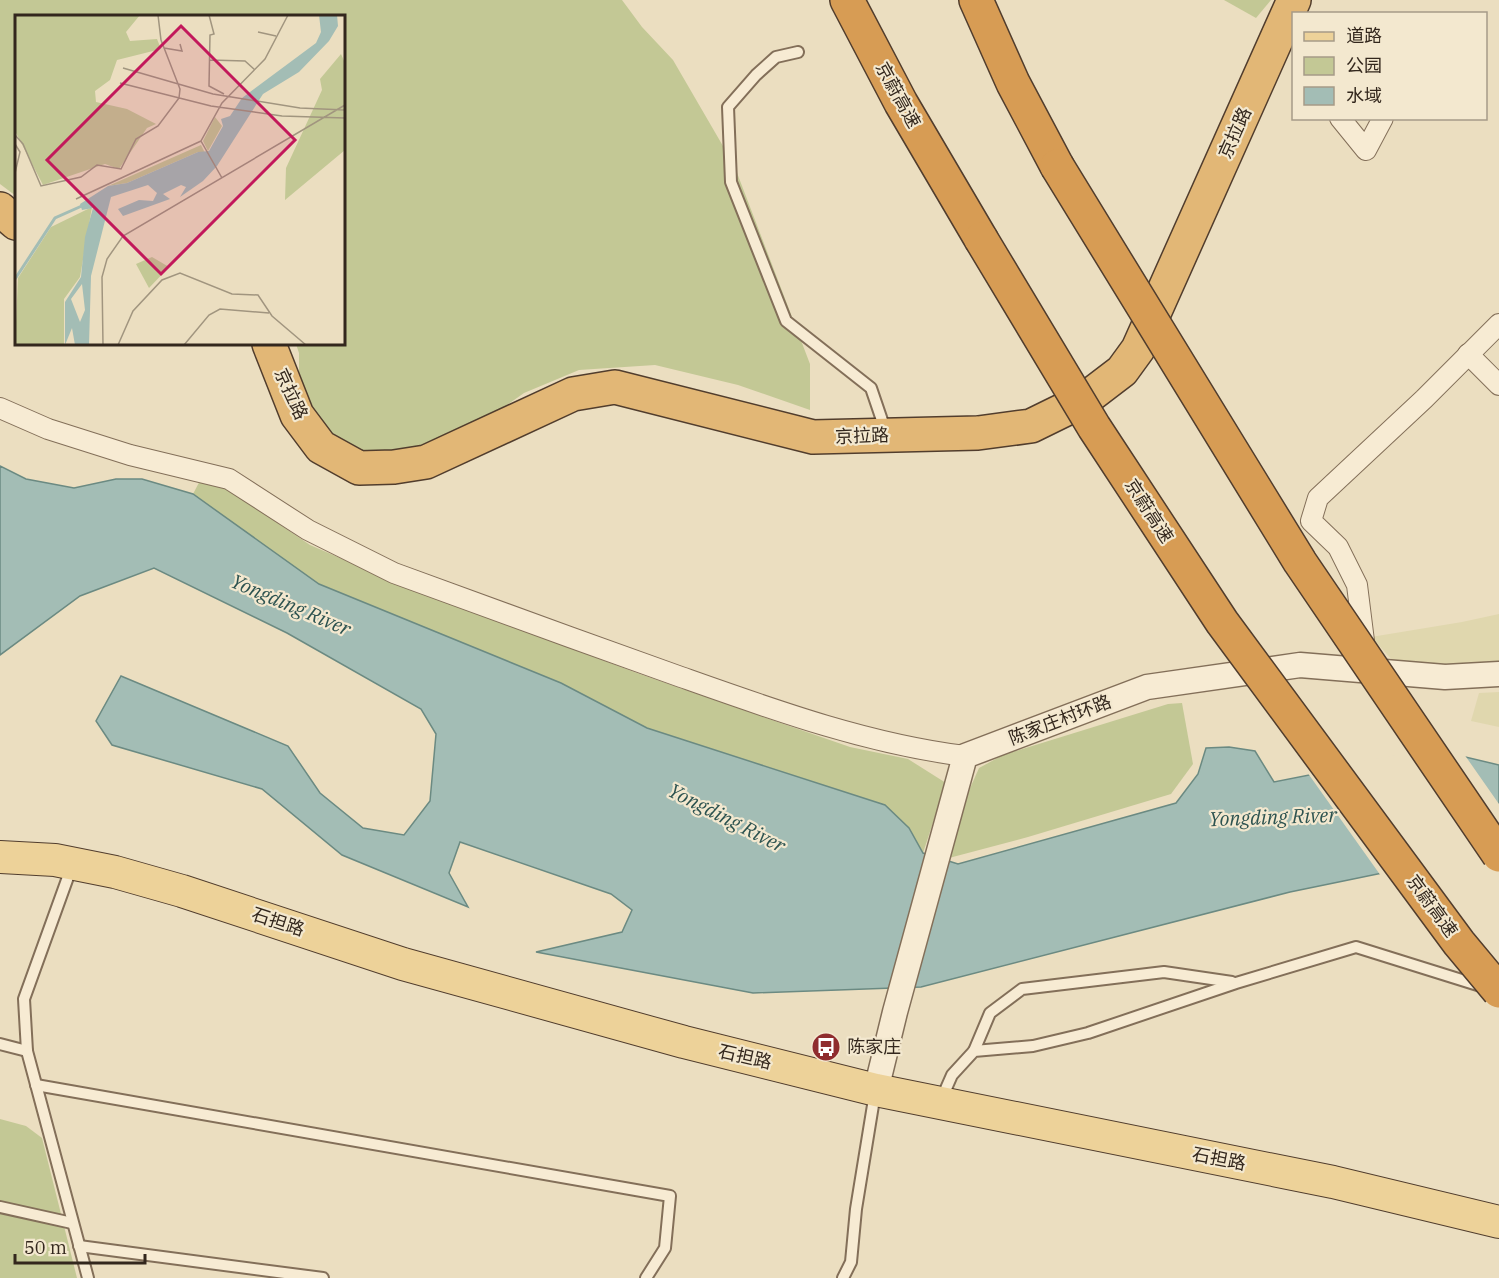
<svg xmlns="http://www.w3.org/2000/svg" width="1499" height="1278" viewBox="0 0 1499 1278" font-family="'IBM Plex Serif','Noto Sans SC',serif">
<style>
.farmland{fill:#e0d7ae}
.green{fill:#c3c895}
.water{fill:#a3bdb5;stroke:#6b8a82;stroke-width:1.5}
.pier{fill:#ebdec0}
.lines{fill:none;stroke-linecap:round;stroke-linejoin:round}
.service-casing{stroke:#836f59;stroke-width:14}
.minor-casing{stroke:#836f59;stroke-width:22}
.tertiary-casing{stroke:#836f59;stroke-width:27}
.primary-casing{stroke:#513d2d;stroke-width:34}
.trunk-casing{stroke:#513d2d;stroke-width:36}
.motorway-casing{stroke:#513d2d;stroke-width:36}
.service{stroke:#f7ebd3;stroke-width:10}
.minor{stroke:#f7ebd3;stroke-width:20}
.tertiary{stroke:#f7ebd3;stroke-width:24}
.primary{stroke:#edd299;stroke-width:32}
.trunk{stroke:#e2b776;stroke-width:33}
.motorway{stroke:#d79c54;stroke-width:33}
.motorway-bridge-casing{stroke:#513d2d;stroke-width:36;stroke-linecap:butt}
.motorway-bridge{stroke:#d79c54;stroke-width:33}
.labels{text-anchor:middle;stroke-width:4.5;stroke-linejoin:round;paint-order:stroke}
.street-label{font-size:18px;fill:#33271d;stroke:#f3e8cf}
.poi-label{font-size:18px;fill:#33271d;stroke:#f3e8cf;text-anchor:start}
.water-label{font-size:20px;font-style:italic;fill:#2d5350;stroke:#f3e8cf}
.inset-river{fill:none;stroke:#a3bdb5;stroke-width:3}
.inset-road{fill:none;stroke:#a1957f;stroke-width:1.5}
.view{fill:#c2185b;fill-opacity:0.15;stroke:#c2185b;stroke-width:3}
.inset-edge{fill:none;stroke:#33271d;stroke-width:3}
</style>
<rect width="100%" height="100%" fill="#ebdec0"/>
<g class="farmland">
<path d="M1499,614V668L1399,667L1371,637L1462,622Z"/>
<path d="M1499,692V727L1471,721L1479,693Z"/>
</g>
<g class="green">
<path d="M0,0H622L642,27L673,60L734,165L810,364V410L738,385L655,365L579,370L524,393L467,433L413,453L356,456L316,430L299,392V353L296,344H344V16H16V196L0,184Z"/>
<path d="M1224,0H1271L1256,18Z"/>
<path d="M204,473L310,545L405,586L637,673L850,747L908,759L946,783L923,853L909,828L885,805L647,728L561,683L319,584L199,499L193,494Z"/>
<path d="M1182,703L1193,764L1171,794L1028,837L949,858L959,813L979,768L1003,755L1168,704Z"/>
<path d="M0,1119L26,1126L42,1138L77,1278H0Z"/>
</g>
<path class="water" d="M0,466L26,479L74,488L116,479H142L193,494L319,584L561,683L647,728L885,805L909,828L923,853L958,864L1176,803L1198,774L1206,748L1229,747L1255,751L1274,782L1436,750L1499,765V854L1431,863L1290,892L921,987L753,993L536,952L622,932L632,910L611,894L460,842L449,873L468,907L342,855L262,789L112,745L96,721L121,676L288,746L320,793L363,828L404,835L430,801L436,734L421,709L287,633L154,568L80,596L0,655Z"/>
<path class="pier" d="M1436,747L1464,754L1499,804V857L1431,866L1381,876L1307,772Z"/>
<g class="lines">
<g class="service-casing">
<g id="service">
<path d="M798,52L776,57L756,75L728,107L731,182L786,321L871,388L886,432"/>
<path d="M72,866L24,999L27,1051L88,1278"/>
<path d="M0,1044L27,1051"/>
<path d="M974,1051L990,1013L1022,989L1164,972L1232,982"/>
<path d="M36,1085L670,1196L665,1248L646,1278"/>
<path d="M941,1100L952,1075L974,1051L1033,1046L1088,1033L1236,983L1356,947L1484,987"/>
<path d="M0,1207L72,1223"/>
<path d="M79,1246L323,1278"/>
<path d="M843,1278L851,1262L856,1209L875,1093"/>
</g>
</g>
<g class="minor-casing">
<g id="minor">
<path d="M1340,118L1366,150L1383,118"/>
<path d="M1468,354L1499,385"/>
<path d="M0,408L48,429L130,455L229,479L308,530L394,573C490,608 585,643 681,677C774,710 868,744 965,756"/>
<path d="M1365,649L1357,585L1338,547L1311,521L1318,498L1424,399L1499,324"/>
</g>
</g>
<g class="tertiary-casing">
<path id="tertiary" d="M876,1090L895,1012L965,756L1147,687L1300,665L1445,677L1499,674"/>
</g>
<g class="primary-casing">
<path id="primary" d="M0,857L55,860L115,872L182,891L403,964L684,1042L876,1090L1333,1182L1499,1222"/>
</g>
<g class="trunk-casing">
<g id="trunk">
<path d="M0,209L16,223"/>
<path d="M269,344L297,415L321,447L359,468L394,467L426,462L573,394L615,387L813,437L978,433L1031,426L1084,400L1122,371L1138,349L1294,0"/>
</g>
</g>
<g class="motorway-casing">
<g id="motorway">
<path d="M847,0L901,103L981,239"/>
<path d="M976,0L1013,83L1057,166"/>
</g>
</g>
<use href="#service" class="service"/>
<use href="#minor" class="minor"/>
<use href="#tertiary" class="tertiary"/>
<use href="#primary" class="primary"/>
<use href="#trunk" class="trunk"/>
<use href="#motorway" class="motorway"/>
<g class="motorway-bridge-casing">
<g id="motorway-bridge">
<path d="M1057,166L1300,562L1499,855"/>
<path d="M981,239L1094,427L1222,622L1459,943L1499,991"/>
</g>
</g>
<use href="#motorway-bridge" class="motorway-bridge"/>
</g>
<defs>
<g id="bus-disc" transform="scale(1.5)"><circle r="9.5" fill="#8f2c2e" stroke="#f3e8cf"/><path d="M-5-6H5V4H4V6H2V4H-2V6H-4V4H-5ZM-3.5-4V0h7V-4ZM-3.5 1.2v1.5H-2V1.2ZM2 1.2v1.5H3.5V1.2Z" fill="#fff"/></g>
</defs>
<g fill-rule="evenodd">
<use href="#bus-disc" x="826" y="1047"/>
</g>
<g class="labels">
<g class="street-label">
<text transform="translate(898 95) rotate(61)" y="6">京蔚高速</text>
<text transform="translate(1235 133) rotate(-66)" y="6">京拉路</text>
<text transform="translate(291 394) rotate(65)" y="6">京拉路</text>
<text transform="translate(862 436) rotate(-2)" y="6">京拉路</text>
<text transform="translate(1149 511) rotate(57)" y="6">京蔚高速</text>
<text transform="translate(1060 720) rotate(-21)" y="6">陈家庄村环路</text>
<text transform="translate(1432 906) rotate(54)" y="6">京蔚高速</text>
<text transform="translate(278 922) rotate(18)" y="6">石担路</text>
<text transform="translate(745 1057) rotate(13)" y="6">石担路</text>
<text transform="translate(1219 1159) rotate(11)" y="6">石担路</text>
</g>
<g class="poi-label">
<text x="847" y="1053">陈家庄</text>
</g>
<g class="water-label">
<text transform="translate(291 605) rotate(23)" y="7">Yongding River</text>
<text transform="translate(1273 817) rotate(-2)" y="7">Yongding River</text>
<text transform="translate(727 818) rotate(27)" y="7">Yongding River</text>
</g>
</g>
<g transform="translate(15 15)">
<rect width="330" height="330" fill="#ebdec0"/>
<path d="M0,0H125L111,17L115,26L142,24L146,34L102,45L95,65L80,76L81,87L112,94L141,109L132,113L104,154L90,149L28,170L0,116ZM326,39L330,48V135L270,185L271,153L307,75L305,64ZM200,102L207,111L193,136L188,126ZM186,130L190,138L183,137L112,168L93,171ZM77,192L65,262L49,284V330H0L3,263L36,212ZM137,242L154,252L134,273L121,249Z" fill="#c3c895"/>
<path d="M304,0H322L323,11L314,26L284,57L248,79L202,151L188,166L165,182L171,172L166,170L148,179L155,184L108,201L103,194L124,185L138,186L142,178L133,170L96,182L76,261L74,330H60L57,313L50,330V287L66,262L70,222L78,193L67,195L65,189L93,171L112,168L183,137L194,136L208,111L206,104L215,101L227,83L301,28L306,17ZM67,269L70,295L65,307L56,284Z" fill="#a3bdb5" fill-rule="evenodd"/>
<path class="inset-river" d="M0,264L40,203L69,190"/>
<path class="inset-road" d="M194,0L199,19L195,20L194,71L209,79M243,17L261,21M149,33L167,36L165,29M195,45L230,46L240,55M108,53L198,79L285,93L330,95M105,68L196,91L267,101L330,103M0,120L8,129L26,171L66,162L82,150L106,154L121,124L143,111L164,83L165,74L146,25L143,0M0,129L5,137L0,158M207,163L186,126L207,88L250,44L273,0M61,184L186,126M88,330L87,262L92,244L108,221L330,90M103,330L118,296L147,265L165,258L217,279L243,280L257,301L291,330M169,330L194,300L205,294L254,298"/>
<path class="view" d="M166,11L280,125L146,259L32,145Z"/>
<rect width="330" height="330" class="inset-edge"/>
</g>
<rect x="1292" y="12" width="195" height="108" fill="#f3e8cf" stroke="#a69b88" stroke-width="1.5"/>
<rect x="1304" y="32" width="30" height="9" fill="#edd299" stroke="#a69b88" stroke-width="1.5"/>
<text x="1346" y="42" font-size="18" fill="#33271d">道路</text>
<rect x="1304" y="57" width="30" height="18" fill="#c3c895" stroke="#a69b88" stroke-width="1.5"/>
<text x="1346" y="72" font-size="18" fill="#33271d">公园</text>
<rect x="1304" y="87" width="30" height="18" fill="#a3bdb5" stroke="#a69b88" stroke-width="1.5"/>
<text x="1346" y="102" font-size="18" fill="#33271d">水域</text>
<path d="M15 1254v9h130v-9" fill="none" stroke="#33271d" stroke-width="3"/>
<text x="24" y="1254" font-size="18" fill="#33271d" stroke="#f3e8cf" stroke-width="4.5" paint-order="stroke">50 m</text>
</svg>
